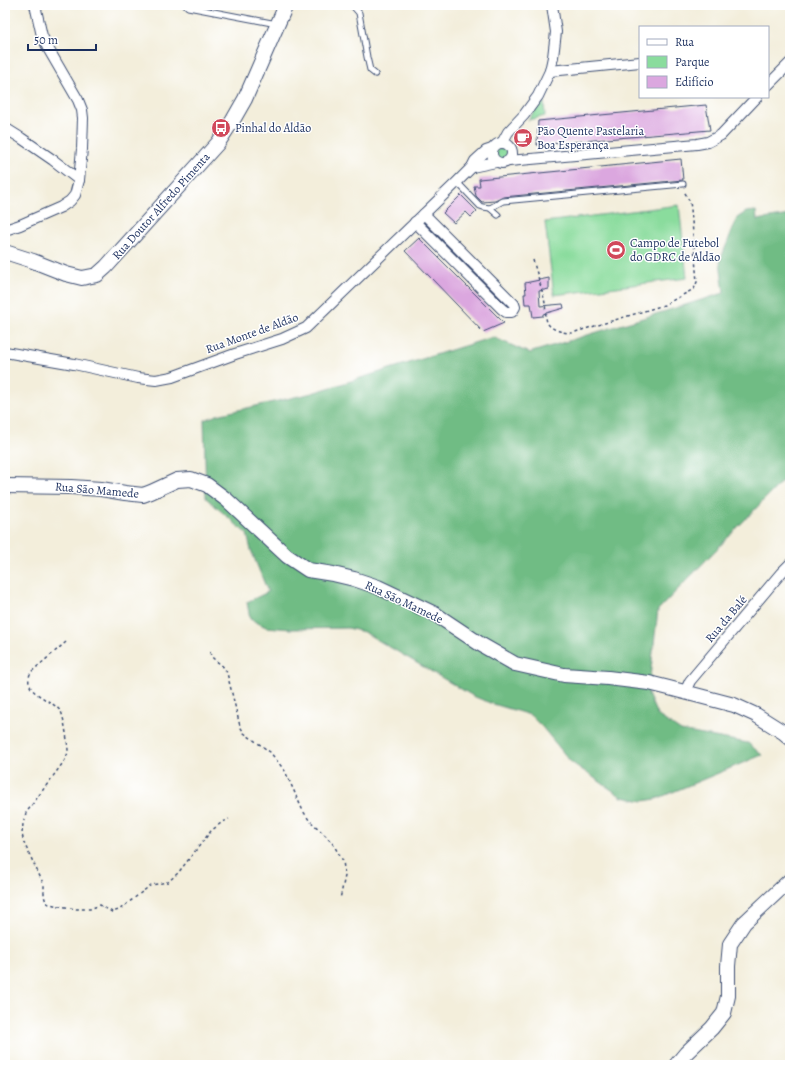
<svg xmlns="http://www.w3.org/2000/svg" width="795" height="1070" viewBox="0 0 795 1070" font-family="Alegreya,serif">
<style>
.green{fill:#8adc9d;stroke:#52867e}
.forest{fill:#6fbc84;stroke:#457671}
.building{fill:#dba7df}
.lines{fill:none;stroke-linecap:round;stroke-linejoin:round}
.lane-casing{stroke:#3b4c71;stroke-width:7}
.street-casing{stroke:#3b4c71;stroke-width:12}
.secondary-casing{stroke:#3b4c71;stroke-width:16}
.path{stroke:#3b4c71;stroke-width:1.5;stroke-dasharray:3 3;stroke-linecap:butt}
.lane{stroke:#fff;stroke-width:5}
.street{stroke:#fff;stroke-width:10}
.secondary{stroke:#fff;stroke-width:14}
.labels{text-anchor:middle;stroke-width:3;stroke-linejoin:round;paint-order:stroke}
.poi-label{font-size:12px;fill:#1b2f5e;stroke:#fff;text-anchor:start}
.street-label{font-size:12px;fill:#1b2f5e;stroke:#fff}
</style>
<rect width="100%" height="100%" fill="#fff"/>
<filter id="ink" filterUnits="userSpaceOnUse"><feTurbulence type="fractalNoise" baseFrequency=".025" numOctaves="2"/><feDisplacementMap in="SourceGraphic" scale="8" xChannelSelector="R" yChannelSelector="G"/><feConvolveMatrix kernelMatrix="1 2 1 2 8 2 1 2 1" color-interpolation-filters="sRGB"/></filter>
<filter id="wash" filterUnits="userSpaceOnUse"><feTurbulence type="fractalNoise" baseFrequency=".012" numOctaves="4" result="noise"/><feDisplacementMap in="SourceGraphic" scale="16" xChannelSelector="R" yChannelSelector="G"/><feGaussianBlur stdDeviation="0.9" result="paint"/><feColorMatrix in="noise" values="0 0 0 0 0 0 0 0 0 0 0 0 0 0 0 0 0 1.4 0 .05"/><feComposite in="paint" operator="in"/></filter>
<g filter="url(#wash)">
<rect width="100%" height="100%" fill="#f3eedb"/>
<g class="green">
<path d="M544,102L545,116L528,120L536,109Z"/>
<circle cx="501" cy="154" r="6"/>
<path d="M679,205L687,278L554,295L545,222Z"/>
</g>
<path class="forest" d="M756,211L757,220L790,215V473L658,610L648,694L657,715L681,731L748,743L762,755L656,799L643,801L622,797L571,762L543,728L530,715L490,703L473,696L364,632L348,628L291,629L266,627L250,619L247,602L268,592L251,550L247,534L206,498L204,420L217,415L312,393L493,337L529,353L724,293L720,261L737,218L746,212Z"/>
<g id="blocks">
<g class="building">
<path d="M706,105L710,130L537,145L538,121Z"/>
<path d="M681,159L683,180L503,197L495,201L482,202L476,196L474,186H480L479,179Z"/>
<path d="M461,195L477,211L471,217L466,212L454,223L443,213Z"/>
<path d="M419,238L504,323L483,332L405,251Z"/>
<path d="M549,278V289L539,291L540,306L563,304L564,308L543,314V316L533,317L531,304H525L524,294H526L525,283Z"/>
</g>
</g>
</g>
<g filter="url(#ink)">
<use href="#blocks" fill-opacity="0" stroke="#3b4c71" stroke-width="1"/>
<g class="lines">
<g class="lane-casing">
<g id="lane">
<path d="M186,5L188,7L277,24"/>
<path d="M352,5L359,13L367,57L370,70L375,74"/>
<path d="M457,182L480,206L483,207L490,208L498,215"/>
<path d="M490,208L503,201L683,184"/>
</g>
</g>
<g class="street-casing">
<g id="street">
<path d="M550,71L640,62"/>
<path d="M768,85L790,63"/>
<path d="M5,128L21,138L53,160L79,180"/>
<circle cx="502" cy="153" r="10"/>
<path d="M502,143L508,132L524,115L538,96L550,71L553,57L556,32L552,5"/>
<path d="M509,161L697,144L708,142L721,135L757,97"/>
<path d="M472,167L496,162"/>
<path d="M415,222L502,309L506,312H512L515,307L514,304L424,214"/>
<path d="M5,230L20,225L61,207L70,201L75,195L79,180L82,149L83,118L82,110L78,100L49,50L42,36L35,5"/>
<path d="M5,352L74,364L138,378L156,380L172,377L235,354L282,339L306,328L457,182L472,167L475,161L486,151L492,149"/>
<path d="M685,692L690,681L781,573L790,564"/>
</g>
</g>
<g class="secondary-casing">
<g id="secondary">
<path d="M5,252L33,261L66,274L82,278L97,275L106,267L218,143L233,120L245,99L286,5"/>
<path d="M5,486L71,487L101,489L125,493L143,495L151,492L177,480L191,479L207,485L227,500L287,556L308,570L333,574L354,579L378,587L435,614L480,644L515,664L564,675L608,678L649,683L669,688L734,705L756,715L783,732L790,738"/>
<path d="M676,1065L686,1053L712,1028L724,1013L728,996V966L730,944L744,923L790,880"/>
</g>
</g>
<g class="path">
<path d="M533,260C537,274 542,289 545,303C546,309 545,316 547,322C550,330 564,333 572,333L664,305L694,289L697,282L691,209L690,202L684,191"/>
<path d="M66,642L31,672C20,694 52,698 61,712C64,716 68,745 68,751C68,754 66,757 65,760L26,813L23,824L22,834L24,843L44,885V896L46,902L49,904L76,909H90L100,905L112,912L119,910L151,885L168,882L178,873L211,831L221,823L229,819"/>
<path d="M210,652L211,656C217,663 223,664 227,673L240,726L244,733L270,752L285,771L303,811L309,820L324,834L333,844L343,861L345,876L340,899"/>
</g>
<use href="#lane" class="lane"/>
<use href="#street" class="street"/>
<use href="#secondary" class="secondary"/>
</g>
</g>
<defs>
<g id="bus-disc" transform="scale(1)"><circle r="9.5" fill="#d1495b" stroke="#fff"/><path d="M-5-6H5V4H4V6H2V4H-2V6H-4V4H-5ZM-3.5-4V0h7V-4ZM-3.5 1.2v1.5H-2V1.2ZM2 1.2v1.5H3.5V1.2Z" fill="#fff"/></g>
<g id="cafe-disc" transform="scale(1)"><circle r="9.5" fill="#d1495b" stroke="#fff"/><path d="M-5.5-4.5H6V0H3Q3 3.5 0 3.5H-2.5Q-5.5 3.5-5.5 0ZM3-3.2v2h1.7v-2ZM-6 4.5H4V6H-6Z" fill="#fff"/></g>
<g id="stadium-disc" transform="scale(1)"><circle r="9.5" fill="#d1495b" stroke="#fff"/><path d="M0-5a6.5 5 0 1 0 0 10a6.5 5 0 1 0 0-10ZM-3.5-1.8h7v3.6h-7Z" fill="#fff"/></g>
</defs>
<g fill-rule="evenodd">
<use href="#bus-disc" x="221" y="128"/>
<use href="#cafe-disc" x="523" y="138"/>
<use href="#stadium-disc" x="616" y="250"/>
</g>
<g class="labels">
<g class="poi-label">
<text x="235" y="132">Pinhal do Aldão</text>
<text x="537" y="135">Pão Quente Pastelaria<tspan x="537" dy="14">Boa Esperança</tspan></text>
<text x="630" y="247">Campo de Futebol<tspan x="630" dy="14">do GDRC de Aldão</tspan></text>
</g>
<g class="street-label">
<text transform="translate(161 206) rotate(-48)" y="4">Rua Doutor Alfredo Pimenta</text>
<text transform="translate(252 333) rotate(-20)" y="4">Rua Monte de Aldão</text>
<text transform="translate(97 490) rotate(5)" y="4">Rua São Mamede</text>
<text transform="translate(404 602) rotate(25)" y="4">Rua São Mamede</text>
<text transform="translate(726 619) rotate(-50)" y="4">Rua da Balé</text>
</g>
</g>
<rect width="795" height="1070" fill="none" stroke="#fff" stroke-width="20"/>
<rect x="639" y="26" width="130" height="72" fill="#ffffff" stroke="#a4acbf"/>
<rect x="647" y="39" width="20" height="6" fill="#ffffff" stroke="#a4acbf"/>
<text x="675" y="46" font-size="12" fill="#1b2f5e">Rua</text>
<rect x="647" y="56" width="20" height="12" fill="#8adc9d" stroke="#a4acbf"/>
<text x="675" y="66" font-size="12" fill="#1b2f5e">Parque</text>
<rect x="647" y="76" width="20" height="12" fill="#dba7df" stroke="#a4acbf"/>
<text x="675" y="86" font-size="12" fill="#1b2f5e">Edifício</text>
<path d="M28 44v6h68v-6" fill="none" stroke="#1b2f5e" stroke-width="2"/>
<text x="34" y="44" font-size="12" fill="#1b2f5e" stroke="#ffffff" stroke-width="3" paint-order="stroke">50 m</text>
</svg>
